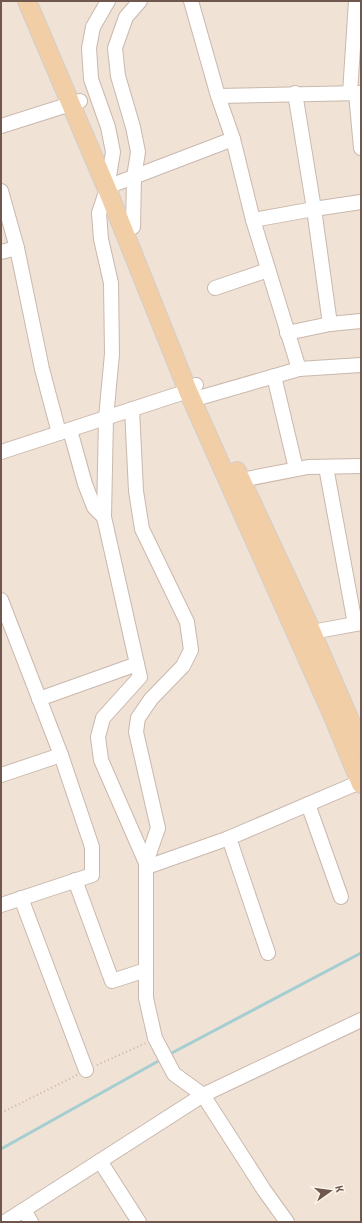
<svg xmlns="http://www.w3.org/2000/svg" width="362" height="1223" viewBox="0 0 362 1223" font-family="'Titillium Web',sans-serif">
<style>
.residential{fill:#f0e2d5}
.lines{fill:none;stroke-linecap:round;stroke-linejoin:round}
.stream{stroke:#a4ced1;stroke-width:3}
.minor-casing{stroke:#cab8ad;stroke-width:16}
.major-casing{stroke:#d4cdca;stroke-width:20}
.path{stroke:#d0b2a4;stroke-width:2;stroke-dasharray:1 3;stroke-linecap:butt}
.minor{stroke:#fff;stroke-width:14}
.major{stroke:#f1cea6;stroke-width:18}
</style>
<rect width="100%" height="100%" fill="#faf0e6"/>
<rect class="residential" x="1" y="1" width="360" height="1221"/>
<g class="lines">
<g class="stream">
<path d="M168,1055L361,953"/>
<path d="M1,1149L162,1059"/>
</g>
<g class="minor-casing">
<g id="minor">
<path d="M191,1L218,96L233,139L253,220L299,369"/>
<path d="M295,93L314,209L330,324"/>
<path d="M350,93L356,1"/>
<path d="M356,93L361,148"/>
<path d="M218,96L361,93"/>
<path d="M1,126L80,101"/>
<path d="M107,189L115,184L233,139"/>
<path d="M1,191L17,248L42,369L59,433"/>
<path d="M253,220L314,209L361,202"/>
<path d="M133,227L134,177L138,152L133,127L118,76L115,48L126,17L140,1"/>
<path d="M1,252L17,248"/>
<path d="M215,288L268,270"/>
<path d="M287,333L330,324L361,321"/>
<path d="M274,376L296,469"/>
<path d="M202,397L299,369L361,365"/>
<path d="M132,409L136,491L142,529L187,622L191,650L183,666L151,699L138,718L136,732L158,828L146,863V998L155,1038L174,1074L203,1095L264,1190L287,1222"/>
<path d="M70,430L85,484L94,507L104,517"/>
<path d="M1,452L188,391L196,385"/>
<path d="M326,467L355,624"/>
<path d="M241,480L308,467L361,466"/>
<path d="M1,600L61,755L92,847V875L1,905"/>
<path d="M312,632L361,623"/>
<path d="M137,664L140,677L103,718L98,737L101,760L146,863"/>
<path d="M39,699L137,664L104,517L106,418L112,354L111,283L101,239L99,213L107,189L113,152L108,127L91,79L89,48L93,27L108,1"/>
<path d="M1,775L61,755"/>
<path d="M308,804L341,897"/>
<path d="M229,838L268,953"/>
<path d="M147,867L229,838L360,782"/>
<path d="M75,880L112,981L146,970"/>
<path d="M21,898L86,1070"/>
<path d="M100,1161L139,1222"/>
<path d="M24,1210L31,1222"/>
<path d="M5,1222L203,1095L361,1020"/>
</g>
</g>
<g class="major-casing">
<g id="major">
<path d="M27,1L107,189L188,391L332,714L361,784"/>
<path d="M237,471L307,621L361,746"/>
</g>
</g>
<g class="path">
<path d="M97,1065L146,1043"/>
<path d="M1,1113L77,1075"/>
</g>
<use href="#minor" class="minor"/>
<use href="#major" class="major"/>
</g>
<rect width="362" height="1223" fill="none" stroke="#70574e" stroke-width="4"/>
<g transform="translate(330 1191) rotate(76)" stroke="#fdf5ec" stroke-width="3" paint-order="stroke">
<path d="M0-3L7 15L0 10L-7 15Z" fill="#70574e"/>
<text y="-6" font-size="11" font-weight="bold" text-anchor="middle" fill="#70574e">K</text>
</g>
</svg>
